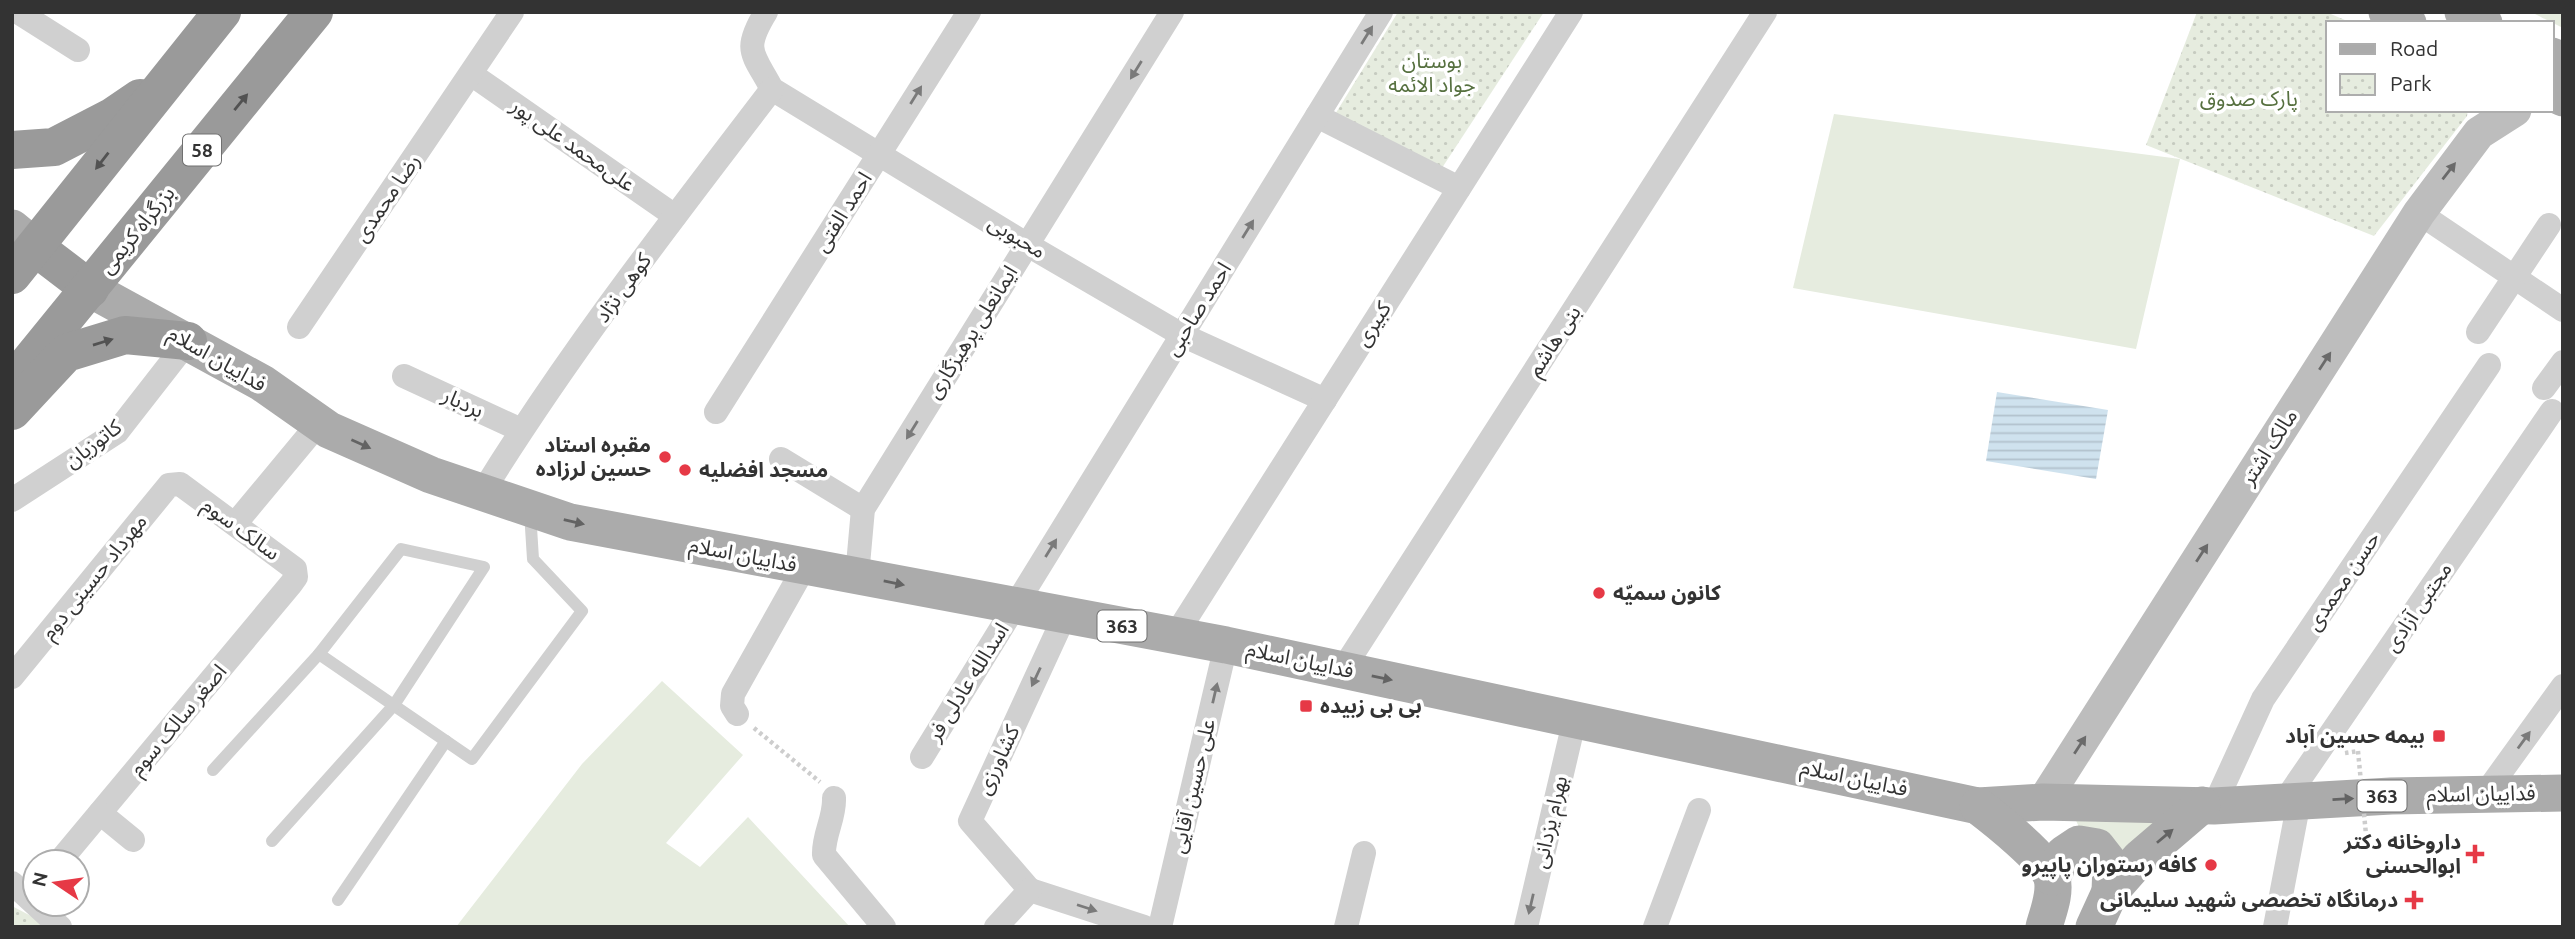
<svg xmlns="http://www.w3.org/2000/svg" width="2575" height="939" viewBox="0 0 2575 939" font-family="Ubuntu,'Noto Sans Arabic',sans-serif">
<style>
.grass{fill:#e6ecdf}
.cemetery{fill:url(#cemetery-stones)}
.park{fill:url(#park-dots)}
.water{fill:url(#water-rules)}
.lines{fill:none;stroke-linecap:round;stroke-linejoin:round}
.path{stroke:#cdcdcd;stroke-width:4.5;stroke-dasharray:3.5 3.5;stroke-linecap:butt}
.lane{stroke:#d0d0d0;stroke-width:12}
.street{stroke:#d0d0d0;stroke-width:24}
.secondary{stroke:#bdbdbd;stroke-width:33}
.primary{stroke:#ababab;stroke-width:37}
.highway{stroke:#9a9a9a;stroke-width:38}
.path-bridge{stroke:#cdcdcd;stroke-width:4.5;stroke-dasharray:3.5 3.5;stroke-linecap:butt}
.oneway{fill:#7a7a7a}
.oneway2{fill:#525252}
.oneway3{fill:#6a6a6a}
.oneway4{fill:#636363}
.poi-dot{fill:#e63946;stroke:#fff;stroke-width:2.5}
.labels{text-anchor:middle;stroke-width:7;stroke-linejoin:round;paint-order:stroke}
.shield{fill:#fff;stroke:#707070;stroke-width:2}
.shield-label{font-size:19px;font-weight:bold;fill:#333}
.park-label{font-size:21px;fill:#56703f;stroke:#fff}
.street-label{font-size:21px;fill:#333;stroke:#fff}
.poi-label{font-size:21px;font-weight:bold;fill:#333;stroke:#fff;text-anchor:end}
</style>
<defs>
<pattern id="cemetery-stones" width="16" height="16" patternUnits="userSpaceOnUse" patternTransform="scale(1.75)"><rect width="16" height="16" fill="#e6ecdf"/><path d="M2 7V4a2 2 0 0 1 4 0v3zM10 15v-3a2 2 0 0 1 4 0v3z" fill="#c6cbc0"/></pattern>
<pattern id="park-dots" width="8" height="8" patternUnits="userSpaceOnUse" patternTransform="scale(1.75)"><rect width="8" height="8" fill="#e6ecdf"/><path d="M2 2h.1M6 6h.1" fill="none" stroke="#c6cbc0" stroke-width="1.8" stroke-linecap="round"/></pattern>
<pattern id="water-rules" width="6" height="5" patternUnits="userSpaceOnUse" patternTransform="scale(1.75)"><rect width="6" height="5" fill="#cfe2ee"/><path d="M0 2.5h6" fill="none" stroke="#b2c2cd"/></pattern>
</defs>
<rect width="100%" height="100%" fill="#fff"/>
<g class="grass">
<path d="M1834,114L2180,159L2136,349L1793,288Z"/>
<path d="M662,681L743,755L666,843L700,867L748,817L850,927H456L582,764Z"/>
<path d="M2073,814L2171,815L2102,906L2091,853Z"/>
</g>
<path class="cemetery" d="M2531,12H2563V28Z"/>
<g class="park">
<path d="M1398,12H1544L1440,171L1334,116Z"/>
<path d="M2197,12H2326L2352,23H2328V110H2468L2467,116L2374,236L2146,145Z"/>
<path d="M12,906L52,927H12Z"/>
</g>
<path class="water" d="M1997,392L2108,410L2096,479L1986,461Z"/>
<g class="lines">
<g class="path">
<path d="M754,728L820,782"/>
<path d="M2345,753L2358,751"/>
<path d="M2367,845L2382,843"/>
</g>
<g class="lane">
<path d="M319,654L472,759L582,611L533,559L530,512"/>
<path d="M213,770L319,654L401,549L484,567L394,705L272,841"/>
<path d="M338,900L446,741"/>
</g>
<g class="street">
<path d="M18,12L78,50"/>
<path d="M766,12C742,51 753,53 772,89L1026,244L1182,335L1325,400"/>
<path d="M471,74L675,216"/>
<path d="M1317,116L1459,188"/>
<path d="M2419,213L2563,310"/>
<path d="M299,327L512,12"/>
<path d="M2478,332L2549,225"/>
<path d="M404,376L521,430"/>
<path d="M2544,388L2563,362"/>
<path d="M716,412L969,12"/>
<path d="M781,459L863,509"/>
<path d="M482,493C569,352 672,220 772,89"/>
<path d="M12,500L117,432L188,341"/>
<path d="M235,524L319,423"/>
<path d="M857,576L863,509L1172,12"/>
<path d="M1175,636L1571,12"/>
<path d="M1343,669L1765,12"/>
<path d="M12,677L169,485L180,484L295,569L296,577L291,584L59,862"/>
<path d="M737,714L732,706L733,694L805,566"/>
<path d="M922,757L1381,12"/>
<path d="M2485,794L2563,686"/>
<path d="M834,798C835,818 823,835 824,855L884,927"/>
<path d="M2284,802L2552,411"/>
<path d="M2214,806L2263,699L2489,365"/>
<path d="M100,813L133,840"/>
<path d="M12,883L60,927"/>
<path d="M1030,890L970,821L1065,615"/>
<path d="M1030,890L1144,927"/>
<path d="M996,927L1030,890"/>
<path d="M1160,927L1226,645"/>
<path d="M1346,927L1364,853"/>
<path d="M1526,927L1575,718"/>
<path d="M1655,927L1699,810"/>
<path d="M2275,927L2299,801"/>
</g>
<path class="secondary" d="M2043,802L2419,213L2479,133L2515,110"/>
<g class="primary">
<path d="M2387,12L2408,23"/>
<path d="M2463,12L2484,23"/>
<path d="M2552,56L2563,61"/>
<path d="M2552,93L2563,98"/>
<path d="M12,228L35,247"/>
<path d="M90,289L262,383L329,430L431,475L570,522L1226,645L1978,806L2043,802L2214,806L2391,796L2563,793"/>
<path d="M1978,806C1995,819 2047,860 2052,878C2056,894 2048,912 2044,927"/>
<path d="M2052,877L2064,854L2079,844L2097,847L2111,865L2110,892"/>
<path d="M2094,927L2110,892L2140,858L2202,805"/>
</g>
<g class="highway">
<path d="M12,150L54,147L112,117L140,98"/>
<path d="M35,247L90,289"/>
<path d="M12,275L222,12"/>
<path d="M12,383L314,12"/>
<path d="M12,411L66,353L125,335L188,341"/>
</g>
<path class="path-bridge" d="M2358,751L2367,845"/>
</g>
<defs><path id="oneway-solid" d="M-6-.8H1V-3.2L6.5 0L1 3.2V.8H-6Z" transform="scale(1.75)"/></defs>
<g class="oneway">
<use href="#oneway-solid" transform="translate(1367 35) rotate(-58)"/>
<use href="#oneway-solid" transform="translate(1136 70) rotate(122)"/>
<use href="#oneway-solid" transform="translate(916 95) rotate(-58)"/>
<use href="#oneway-solid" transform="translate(1248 229) rotate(-58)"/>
<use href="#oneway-solid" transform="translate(912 430) rotate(122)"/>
<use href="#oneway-solid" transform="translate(1051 548) rotate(-58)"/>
<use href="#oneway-solid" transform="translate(1036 677) rotate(115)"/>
<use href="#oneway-solid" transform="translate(1215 693) rotate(-77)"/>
<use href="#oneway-solid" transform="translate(2524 740) rotate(-54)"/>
<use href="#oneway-solid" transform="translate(1531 904) rotate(103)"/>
<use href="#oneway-solid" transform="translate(1087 908) rotate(18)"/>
</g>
<g class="oneway2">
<use href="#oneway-solid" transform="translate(241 102) rotate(-51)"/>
<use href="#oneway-solid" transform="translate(102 161) rotate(128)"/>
<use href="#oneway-solid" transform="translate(103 342) rotate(-17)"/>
</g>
<g class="oneway3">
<use href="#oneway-solid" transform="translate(2449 171) rotate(-52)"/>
<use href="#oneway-solid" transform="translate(2325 361) rotate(-57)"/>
<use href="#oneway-solid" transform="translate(2202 553) rotate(-57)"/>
<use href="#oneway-solid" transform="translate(2080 745) rotate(-57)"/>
</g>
<g class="oneway4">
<use href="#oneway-solid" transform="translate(361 444) rotate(24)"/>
<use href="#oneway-solid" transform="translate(574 522) rotate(13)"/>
<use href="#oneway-solid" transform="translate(894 583) rotate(11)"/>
<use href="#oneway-solid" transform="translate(1382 678) rotate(12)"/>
<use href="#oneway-solid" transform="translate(2343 799) rotate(-3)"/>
<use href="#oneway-solid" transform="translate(2165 836) rotate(-40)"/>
</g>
<g class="poi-dot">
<circle cx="665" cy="457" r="7"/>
<circle cx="685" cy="470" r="7"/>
<circle cx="1599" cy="593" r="7"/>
<rect x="1299" y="699" width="14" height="14" rx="3.5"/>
<rect x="2432" y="729" width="14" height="14" rx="3.5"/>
<path d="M2471.5 843.5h7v7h7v7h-7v7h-7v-7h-7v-7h7z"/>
<circle cx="2211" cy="865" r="7"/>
<path d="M2410.5 889.5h7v7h7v7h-7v7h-7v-7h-7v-7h7z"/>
</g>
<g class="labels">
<g class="shield">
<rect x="183" y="134.5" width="38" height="31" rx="5"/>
<rect x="1097.5" y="610.5" width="49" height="31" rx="5"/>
<rect x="2357.5" y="780.5" width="49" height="31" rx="5"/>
</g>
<g class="shield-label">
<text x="202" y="157">58</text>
<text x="1122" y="633">363</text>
<text x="2382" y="803">363</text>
</g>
<g class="park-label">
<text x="1432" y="68">بوستان<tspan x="1432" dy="24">جواد الائمه</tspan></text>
<text x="2249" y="106">پارک صدوق</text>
</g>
<g class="street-label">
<text transform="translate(573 145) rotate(35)" y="7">علی‌محمد علی پور</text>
<text transform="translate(387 198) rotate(-56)" y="7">رضا محمدی</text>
<text transform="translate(843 212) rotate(-58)" y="7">احمد الفتی</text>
<text transform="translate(137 230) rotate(-51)" y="7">بزرگراه کریمی</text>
<text transform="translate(1017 237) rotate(31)" y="7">محبوبی</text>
<text transform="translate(623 288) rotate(-54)" y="7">کوهی نژاد</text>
<text transform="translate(1198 309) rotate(-58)" y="7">احمد صاحبی</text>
<text transform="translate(1373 324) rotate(-58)" y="7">کبیری</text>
<text transform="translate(972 332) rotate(-58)" y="7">ایمانعلی پرهیزگاری</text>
<text transform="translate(1554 341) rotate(-57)" y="7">بنی هاشم</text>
<text transform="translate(217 359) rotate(30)" y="7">فداییان اسلام</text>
<text transform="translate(463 403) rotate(25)" y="7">بردبار</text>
<text transform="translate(93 444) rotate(-37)" y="7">کاتوزیان</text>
<text transform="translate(2269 447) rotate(-57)" y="7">مالک اشتر</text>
<text transform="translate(241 529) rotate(36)" y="7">سالک سوم</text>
<text transform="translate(743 555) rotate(11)" y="7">فداییان اسلام</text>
<text transform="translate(94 577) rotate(-51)" y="7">مهرداد حسینی دوم</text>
<text transform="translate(2343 581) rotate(-56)" y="7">حسن محمدی</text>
<text transform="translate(2418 607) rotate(-56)" y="7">مجتبی آزادی</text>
<text transform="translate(1300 660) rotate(12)" y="7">فداییان اسلام</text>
<text transform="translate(968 682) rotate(-58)" y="7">اسدالله عادلی فر</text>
<text transform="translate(178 720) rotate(-50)" y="7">اصغر سالک سوم</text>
<text transform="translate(998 760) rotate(-65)" y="7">کشاورزی</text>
<text transform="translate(1854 778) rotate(12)" y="7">فداییان اسلام</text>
<text transform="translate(1193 786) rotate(-77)" y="7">علی حسین آقایی</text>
<text transform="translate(2481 794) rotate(-1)" y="7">فداییان اسلام</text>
<text transform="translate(1550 822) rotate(-77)" y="7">بهرام یزدانی</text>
</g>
<g class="poi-label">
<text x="651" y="452">مقبره استاد<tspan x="651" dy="24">حسین لرزاده</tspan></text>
<text x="699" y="477" text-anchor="start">مسجد افضلیه</text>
<text x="1613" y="600" text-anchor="start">کانون سمیّه</text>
<text x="1320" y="713" text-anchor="start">بی بی زبیده</text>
<text x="2425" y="743">بیمه حسین آباد</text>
<text x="2461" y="849">داروخانه دکتر<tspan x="2461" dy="24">ابوالحسنی</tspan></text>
<text x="2197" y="872">کافه رستوران پاپیرو</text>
<text x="2398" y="907">درمانگاه تخصصی شهید سلیمانی</text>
</g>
</g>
<rect width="2575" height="939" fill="none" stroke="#333333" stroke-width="28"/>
<rect x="2326" y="21" width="228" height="91" fill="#ffffff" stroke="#adadad" stroke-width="2"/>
<rect x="2340" y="44" width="35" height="10" fill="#ababab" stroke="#adadad" stroke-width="2"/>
<text x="2390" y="56" font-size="21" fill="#333333">Road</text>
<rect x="2340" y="74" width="35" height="21" fill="url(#park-dots)" stroke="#adadad" stroke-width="2"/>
<text x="2390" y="91" font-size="21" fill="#333333">Park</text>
<g transform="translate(56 883) rotate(283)"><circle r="33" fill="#ffffff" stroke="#adadad" stroke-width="2"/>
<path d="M0-5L12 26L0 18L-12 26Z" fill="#e63946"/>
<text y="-10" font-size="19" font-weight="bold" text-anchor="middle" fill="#333333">N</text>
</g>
</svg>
